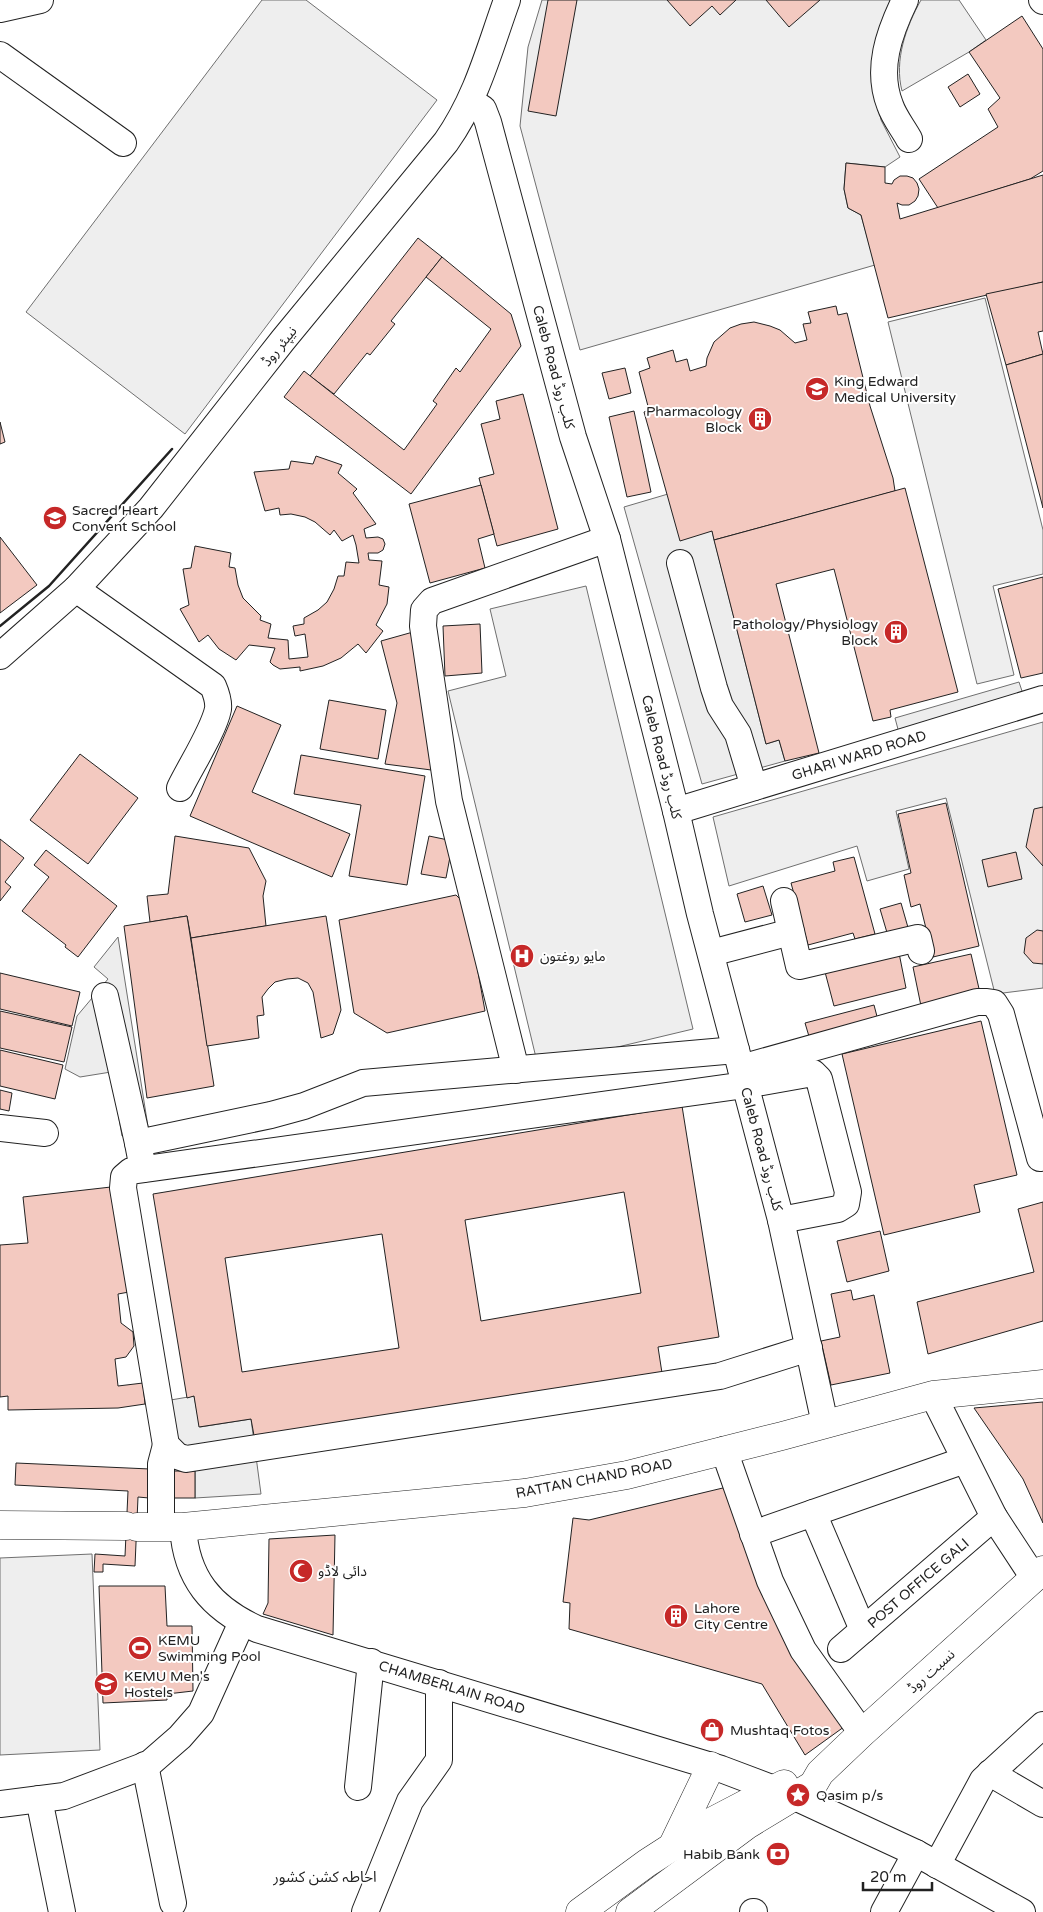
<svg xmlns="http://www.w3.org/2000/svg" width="1043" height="1912" viewBox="0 0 1043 1912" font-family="'Varela Round','Noto Sans Arabic',sans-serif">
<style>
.green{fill:#eee;stroke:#6f6f6f}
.parking{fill:#ededed;stroke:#6f6f6f}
.building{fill:#f3c9c0;stroke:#222;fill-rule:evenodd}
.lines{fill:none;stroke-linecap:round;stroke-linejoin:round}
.minor-casing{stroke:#222;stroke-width:28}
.major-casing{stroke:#222;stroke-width:29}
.minor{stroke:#fff;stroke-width:26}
.major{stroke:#fff;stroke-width:28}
.wall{stroke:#222;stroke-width:2.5}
.labels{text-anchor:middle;stroke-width:4;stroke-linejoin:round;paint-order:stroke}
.street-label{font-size:14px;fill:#222;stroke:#fff}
.poi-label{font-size:14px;fill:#222;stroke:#fff;text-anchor:start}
.neighbourhood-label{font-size:15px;fill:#222;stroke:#fff}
</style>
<rect width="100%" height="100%" fill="#fff"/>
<g class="green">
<path d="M262,0H306L437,100L185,434L26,312Z"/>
<path d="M542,0H897L873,78L881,120L900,157L885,167L846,163L844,189L848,208L861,215L875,265L580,350L520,126L528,47Z"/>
<path d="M921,0H959L986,40L969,52L902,91C894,60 906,27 921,0Z"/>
<path d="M985,298L1043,530V574L993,586L1014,675L977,684L888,322Z"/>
<path d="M586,586L693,1029L538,1066L448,691L506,676L490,609Z"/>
<path d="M1043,722V988L995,994L946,798L896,811L909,869L867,881L857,846L729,886L713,817Z"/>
<path d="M92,1554L100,1750L0,1755V1558Z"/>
</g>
<g class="parking">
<path d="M668,494L712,531L766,744L779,740L785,761L702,784L624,507Z"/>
<path d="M1019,682L1024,697L899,733L895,718Z"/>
<path d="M118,937L149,1133L122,1136L111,1072L80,1077L65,1069L77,1016L108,979L94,967Z"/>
<path d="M194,1396L200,1427L251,1419L261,1494L195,1498V1459H186L159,1402Z"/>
</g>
<g class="building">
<path d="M548,0H577L556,116L528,111Z"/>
<path d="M667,0H736L720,15L712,6L690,26Z"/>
<path d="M766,0H820L789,27Z"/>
<path d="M1022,16L1043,49V171L1030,179L938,208L919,179L998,127L988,109L1000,98L969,52Z"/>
<path d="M968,74L980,94L960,107L948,87Z"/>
<path d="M846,163L885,167V183L892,184L894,180L900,176H907L913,178L917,183L919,189L918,196L915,201L909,205H902L897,203L900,219L1043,175V282L888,318L861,215L848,208L844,189Z"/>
<path d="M418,238L442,257L391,321L395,324L370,355L367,353L334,394L310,376Z"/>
<path d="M442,257L511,314L521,346L411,494L284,397L304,371L404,450L437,404L433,401L456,368L460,372L491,329L426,277Z"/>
<path d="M1043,282V331L1038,332L1043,354L1006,365L986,294Z"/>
<path d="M836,306L838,315L847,313L870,406L893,478L895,491L714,540L712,531L680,541L644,412L649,410L639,372L650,368L647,358L673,350L676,362L687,359L690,371L706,366L707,358L714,342L730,328L741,324L754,322L770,326L780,330L795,343L807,340L803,324L811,323L808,312Z"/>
<path d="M1043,354V508L1006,365Z"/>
<path d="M625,368L631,393L609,399L602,373Z"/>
<path d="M523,394L558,529L497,546L479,478L494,474L481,424L500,419L496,401Z"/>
<path d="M634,411L651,492L627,497L609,417Z"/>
<path d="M0,422L5,442L0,444Z"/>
<path d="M316,456L342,465L338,473L357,489L353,493L376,524L364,529L366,538L378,537L383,539L385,544L383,550L378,553H368L369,560L382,561L379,585L389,587L387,604L376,625L383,631L366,653L358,644L341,658L323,666L300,671V667L280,669L273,665L270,662L275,648L249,645L236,660L219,649L208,635L199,642L180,609L189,605L183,569L191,568L195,546L231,553L229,567L235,568L238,585L243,598L261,616L260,620L271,624L268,638L288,640L289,659L308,657L305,634L295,636L293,626L304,624V618L318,610L327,602L334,589L338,576H344L346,562L359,563L356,545L353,535L342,541L334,530L330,535L315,522L305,517L291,514L280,515L279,508L265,511L254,472L289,469L291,461L313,464Z"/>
<path d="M481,485L494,534L478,539L485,568L430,583L409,504Z"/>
<path d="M905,488L958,692L890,710L891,717L873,721L834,569L776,584L819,753L785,761L779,740L766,744L714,540Z"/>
<path d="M0,537L37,585L0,613Z"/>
<path d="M1043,577V673L1021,678L998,589Z"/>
<path d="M480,624L482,673L445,676L443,626Z"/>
<path d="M413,632L439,771L385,764L397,703L381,641Z"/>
<path d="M329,700L386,710L378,759L320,749Z"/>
<path d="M237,706L281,725L252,792L350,834L332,877L190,816Z"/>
<path d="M80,754L138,798L88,864L30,820Z"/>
<path d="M301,755L425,776L407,885L349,876L361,805L294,794Z"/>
<path d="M946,803L979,946L933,957L920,904L911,907L904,875L911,873L898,814Z"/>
<path d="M1043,807V866L1026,847L1034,809Z"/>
<path d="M175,836L249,848L266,881L263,896L266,926L191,938L187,916L150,922L147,896L168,894Z"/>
<path d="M429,836L453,841L446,878L421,874Z"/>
<path d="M0,839L24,858L5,882L11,887L0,901Z"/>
<path d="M46,850L117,906L78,957L65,947L66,945L22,911L49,877L34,865Z"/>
<path d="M1016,852L1022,879L988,887L982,860Z"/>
<path d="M854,857L875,934L855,939L853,933L808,945L791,883L835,871L833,862Z"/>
<path d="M763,886L772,915L745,922L737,894Z"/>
<path d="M456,895L466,905L485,1011L387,1033L354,1013L339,920Z"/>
<path d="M901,903L909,931L888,936L880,909Z"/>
<path d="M187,916L214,1086L147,1098L124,926Z"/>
<path d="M326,916L341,1010L333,1034L321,1038L313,992L308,983L298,978L287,979L275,982L268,989L262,997L264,1015L257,1016L259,1038L207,1046L191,938Z"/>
<path d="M1037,930L1043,931V964L1033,963L1024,953L1026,938Z"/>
<path d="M899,953L906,988L834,1006L825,972Z"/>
<path d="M971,954L980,993L921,1006L913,967Z"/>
<path d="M0,973L80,992L72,1026L0,1009Z"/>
<path d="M874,1005L879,1024L811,1043L805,1023Z"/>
<path d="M0,1011L72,1027L64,1062L0,1048Z"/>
<path d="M981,1021L1017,1175L974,1185L980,1212L884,1235L842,1054Z"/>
<path d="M0,1050L63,1065L55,1099L0,1086Z"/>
<path d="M0,1090L12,1093L9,1111L0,1109Z"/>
<path d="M682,1106L719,1337L658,1347L662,1373L255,1441L251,1419L199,1427L194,1396L187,1398L153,1194ZM624,1192L641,1293L481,1321L465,1220ZM382,1234L399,1348L242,1372L225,1258Z"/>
<path d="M111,1187L129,1292L118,1294L121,1323L133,1332L134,1346L126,1357L115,1359L118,1386L143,1383L145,1404L118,1408L8,1410V1396L0,1397V1245L28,1243L23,1197Z"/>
<path d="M1043,1202V1321L928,1354L917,1302L1034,1272L1018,1209Z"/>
<path d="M880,1231L889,1271L847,1282L837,1241Z"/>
<path d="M851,1290L853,1300L874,1295L890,1373L831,1385L821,1341L840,1337L831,1294Z"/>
<path d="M1043,1402V1523L1023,1479L974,1408Z"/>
<path d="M16,1463L150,1469L149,1498L138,1497L135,1566L103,1564V1572H94L95,1554L125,1556L128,1491L15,1485Z"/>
<rect x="168" y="1471" width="27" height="27"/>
<path d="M727,1487L848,1724L805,1755L762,1684L569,1629L570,1603L563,1602L573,1518L589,1520Z"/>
<path d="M335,1535L333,1635L263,1614L268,1603L269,1539Z"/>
<path d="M99,1586H165L167,1626H192L193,1691L167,1694V1700L103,1703Z"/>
</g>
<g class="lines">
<g class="minor-casing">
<g id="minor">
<path d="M905,0C889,33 876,69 890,105C894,117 903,128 909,139"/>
<path d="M1042,0L1043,1"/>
<path d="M0,9L40,0"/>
<path d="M0,55L123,143"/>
<path d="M471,101L483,109L488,122L573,437L607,539L676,811L700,914L781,1220L825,1424"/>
<path d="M680,563L714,688L720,706L738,734L754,787"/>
<path d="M76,589L213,686C216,693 219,701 218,709C214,730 190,767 180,788"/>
<path d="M0,656L76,589L151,508L283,340L446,142C477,98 489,50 507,0"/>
<path d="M676,811L1043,699"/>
<path d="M784,901L799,966L918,938L921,951"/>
<path d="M711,953L791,932"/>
<path d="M105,996L138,1143"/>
<path d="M741,1068L977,1002H987L994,1003L1001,1014L1040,1158"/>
<path d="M516,1070L449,801L423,626L424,610L432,601L607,539"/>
<path d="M0,1128L45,1133"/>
<path d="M143,1169L138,1143L271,1115L304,1106L363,1083L736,1050"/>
<path d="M781,1220L838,1209L846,1204L848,1192L819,1079L813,1073L745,1085L131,1171L124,1177L123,1188L166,1445L177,1456L186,1459L720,1376L809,1348"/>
<path d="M933,1395L994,1517L1034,1578"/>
<path d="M724,1450L770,1581L803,1650L862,1733"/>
<path d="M813,1513L863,1630"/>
<path d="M161,1527V1464L166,1445"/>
<path d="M183,1527C186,1578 211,1608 257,1629L721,1769L795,1797L916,1853L1022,1912"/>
<path d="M753,1534L965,1460"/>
<path d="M841,1649L994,1517"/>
<path d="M145,1765L173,1903"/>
<path d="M990,1773L1043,1804"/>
<path d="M358,1787L371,1662"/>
<path d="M39,1799L62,1912"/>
<path d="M0,1804L64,1796L149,1764L180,1737L201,1713L242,1622"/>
<path d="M937,1865L983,1780L1043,1725"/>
<path d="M365,1912L410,1801L439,1760V1683"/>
<path d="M753,1912H754"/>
<path d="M884,1912L916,1853"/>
</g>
</g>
<g class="major-casing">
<g id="major">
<path d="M0,1525L126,1526"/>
<path d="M137,1527H183L525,1493L627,1475L782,1436L933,1395L1043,1384"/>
<path d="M672,1847L711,1766"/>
<path d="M580,1912L647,1863L709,1823L784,1784"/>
<path d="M630,1912L747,1825L813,1785L820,1773L862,1733L1043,1570"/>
</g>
</g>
<use href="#minor" class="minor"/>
<use href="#major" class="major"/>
<path class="wall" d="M0,626L49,586L172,449"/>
</g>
<defs>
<g id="university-disc" transform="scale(1.25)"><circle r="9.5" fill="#c62828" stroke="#fff"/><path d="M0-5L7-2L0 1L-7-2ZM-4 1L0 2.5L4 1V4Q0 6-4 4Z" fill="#fff"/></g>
<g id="building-disc" transform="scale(1.25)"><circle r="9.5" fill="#c62828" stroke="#fff"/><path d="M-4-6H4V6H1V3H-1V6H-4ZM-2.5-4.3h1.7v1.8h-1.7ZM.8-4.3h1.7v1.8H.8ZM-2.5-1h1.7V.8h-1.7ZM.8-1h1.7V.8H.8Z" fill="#fff"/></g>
<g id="school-disc" transform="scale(1.25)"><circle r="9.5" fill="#c62828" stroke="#fff"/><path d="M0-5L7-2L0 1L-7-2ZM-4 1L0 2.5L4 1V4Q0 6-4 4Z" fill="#fff"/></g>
<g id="hospital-disc" transform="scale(1.25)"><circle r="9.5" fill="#c62828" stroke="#fff"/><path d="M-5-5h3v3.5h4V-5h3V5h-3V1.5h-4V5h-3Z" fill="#fff"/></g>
<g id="mosque-disc" transform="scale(1.25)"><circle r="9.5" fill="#c62828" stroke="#fff"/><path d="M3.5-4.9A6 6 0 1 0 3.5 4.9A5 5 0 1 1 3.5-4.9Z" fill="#fff"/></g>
<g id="stadium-disc" transform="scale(1.25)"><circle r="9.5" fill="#c62828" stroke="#fff"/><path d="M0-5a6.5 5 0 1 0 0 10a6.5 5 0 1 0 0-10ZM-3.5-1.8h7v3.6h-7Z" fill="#fff"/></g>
<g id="shop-disc" transform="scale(1.25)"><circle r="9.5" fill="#c62828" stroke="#fff"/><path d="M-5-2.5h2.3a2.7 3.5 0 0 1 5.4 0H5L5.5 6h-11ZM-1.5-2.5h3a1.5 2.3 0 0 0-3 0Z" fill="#fff"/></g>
<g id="sight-disc" transform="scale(1.25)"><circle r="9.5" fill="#c62828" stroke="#fff"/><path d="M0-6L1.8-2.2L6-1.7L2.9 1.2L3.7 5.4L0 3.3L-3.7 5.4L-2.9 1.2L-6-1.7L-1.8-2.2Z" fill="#fff"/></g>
<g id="bank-disc" transform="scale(1.25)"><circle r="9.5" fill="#c62828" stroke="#fff"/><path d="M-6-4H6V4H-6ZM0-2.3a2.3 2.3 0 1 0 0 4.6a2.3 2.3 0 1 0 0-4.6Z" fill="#fff"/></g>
</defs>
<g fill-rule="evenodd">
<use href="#university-disc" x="817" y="389"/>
<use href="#building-disc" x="760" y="419"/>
<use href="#school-disc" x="55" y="518"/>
<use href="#building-disc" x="896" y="632"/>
<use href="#hospital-disc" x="522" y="956"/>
<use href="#mosque-disc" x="301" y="1571"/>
<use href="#building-disc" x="676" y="1616"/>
<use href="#stadium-disc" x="140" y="1648"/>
<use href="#university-disc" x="106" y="1684"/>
<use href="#shop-disc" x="712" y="1730"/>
<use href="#sight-disc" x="798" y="1795"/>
<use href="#bank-disc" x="778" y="1854"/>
</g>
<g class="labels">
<g class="street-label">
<text transform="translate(279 346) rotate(-51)" y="5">نیپئر روڈ</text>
<text transform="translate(554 367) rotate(75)" y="5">Caleb Road کلب روڈ</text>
<text transform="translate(859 755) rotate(-17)" y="5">GHARI WARD ROAD</text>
<text transform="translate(662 757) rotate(76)" y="5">Caleb Road کلب روڈ</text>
<text transform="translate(762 1149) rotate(75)" y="5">Caleb Road کلب روڈ</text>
<text transform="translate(594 1478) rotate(-11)" y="5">RATTAN CHAND ROAD</text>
<text transform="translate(918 1583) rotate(-41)" y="5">POST OFFICE GALI</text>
<text transform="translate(931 1671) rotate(-42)" y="5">نسبت روڈ</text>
<text transform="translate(452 1687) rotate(17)" y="5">CHAMBERLAIN ROAD</text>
</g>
<g class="poi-label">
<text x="834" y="386">King Edward<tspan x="834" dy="16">Medical University</tspan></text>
<text x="742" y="416" text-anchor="end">Pharmacology<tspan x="742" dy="16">Block</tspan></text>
<text x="72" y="515">Sacred Heart<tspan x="72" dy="16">Convent School</tspan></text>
<text x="878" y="629" text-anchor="end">Pathology/Physiology<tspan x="878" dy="16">Block</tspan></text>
<text x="540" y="961">مایو روغتون</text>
<text x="318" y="1576">دائی لاڈو</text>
<text x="694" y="1613">Lahore<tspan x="694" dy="16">City Centre</tspan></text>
<text x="158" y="1645">KEMU<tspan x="158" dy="16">Swimming Pool</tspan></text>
<text x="124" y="1681">KEMU Men's<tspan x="124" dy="16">Hostels</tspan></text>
<text x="730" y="1735">Mushtaq Fotos</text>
<text x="816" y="1800">Qasim p/s</text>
<text x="760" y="1859" text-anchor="end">Habib Bank</text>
</g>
<g class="neighbourhood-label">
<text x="325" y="1882">احاطہ کشن کشور</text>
</g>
</g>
<path d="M863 1882v8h69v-8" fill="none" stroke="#222222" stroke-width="2.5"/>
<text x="870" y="1882" font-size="15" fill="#222222" stroke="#ffffff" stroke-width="4" paint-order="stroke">20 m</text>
</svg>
